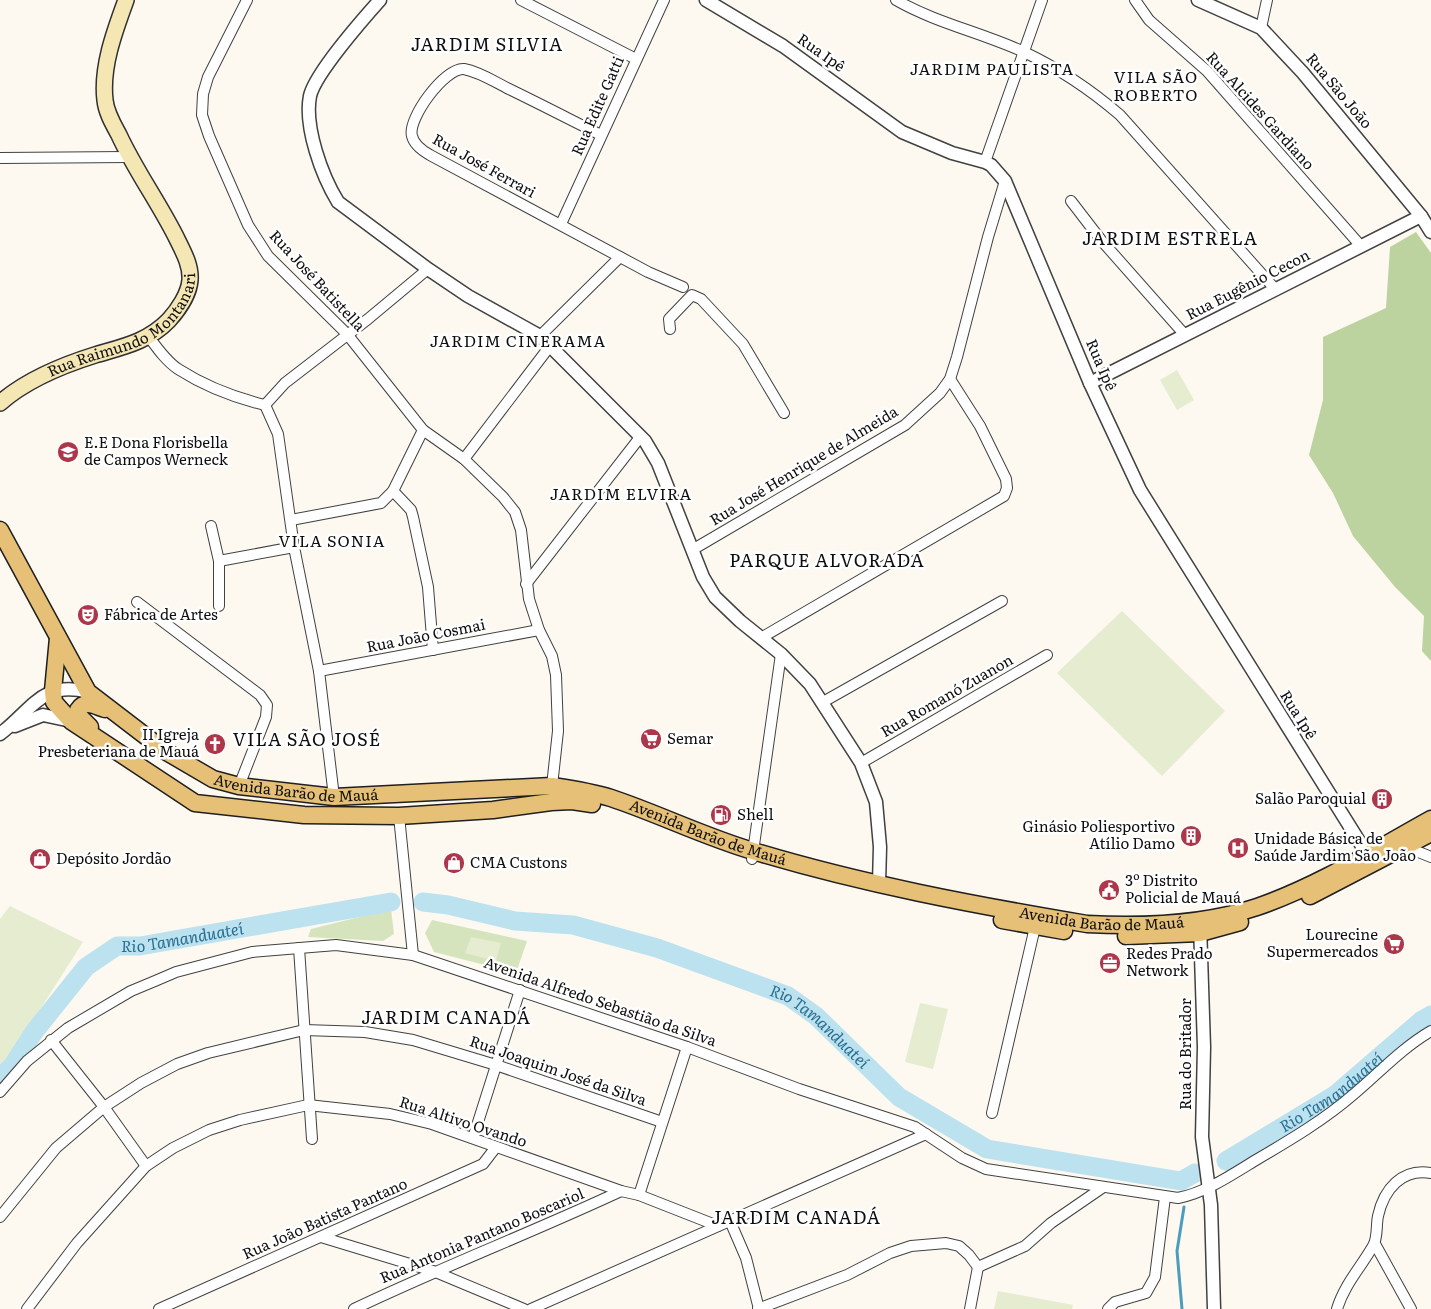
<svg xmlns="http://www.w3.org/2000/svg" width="1431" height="1309" viewBox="0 0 1431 1309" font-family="Literata,serif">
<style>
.green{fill:#d6e4be}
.forest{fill:#bcd3a0}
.pitch{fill:#e5eccf}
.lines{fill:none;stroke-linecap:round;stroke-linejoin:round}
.stream{stroke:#4c9cbd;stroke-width:3}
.river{stroke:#bce1ef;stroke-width:19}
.minor-casing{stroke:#414141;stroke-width:12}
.tertiary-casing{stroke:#414141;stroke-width:15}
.secondary-casing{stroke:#303030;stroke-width:18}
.primary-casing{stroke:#1f1f1f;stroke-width:19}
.minor{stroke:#fff;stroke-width:10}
.tertiary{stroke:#fff;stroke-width:12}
.secondary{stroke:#f5e7b4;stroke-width:15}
.primary{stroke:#e7c077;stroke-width:16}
.labels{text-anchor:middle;stroke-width:5;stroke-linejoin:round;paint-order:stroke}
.street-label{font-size:15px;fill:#0e0e0e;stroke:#fff}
.poi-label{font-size:15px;fill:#0e0e0e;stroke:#fff;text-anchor:start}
.neighbourhood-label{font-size:16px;letter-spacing:1px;fill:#0e0e0e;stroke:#fff}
.water-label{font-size:16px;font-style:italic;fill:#276e91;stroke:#fff}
.quarter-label{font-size:18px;letter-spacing:1px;fill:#0e0e0e;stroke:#fff}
</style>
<rect width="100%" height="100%" fill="#fdf9f1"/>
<g class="green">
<path d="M391,909L394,934L383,941L308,937L311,929Z"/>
<path d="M432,920L527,941L516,973L434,952L425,933Z"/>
</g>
<path class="forest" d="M1416,232L1431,253V661L1422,651L1424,616L1395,587L1353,536L1333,493L1309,455L1323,400V337L1386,308L1390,247Z"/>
<g class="pitch">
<path d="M1177,370L1194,400L1177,410L1160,380Z"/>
<path d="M1122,611L1225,711L1162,776L1057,673Z"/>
<path d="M10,906L83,942L0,1072V919Z"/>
<path d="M471,937L501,943L496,961L465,953Z"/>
<path d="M920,1003L948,1009L933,1069L905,1062Z"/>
<path d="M998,1291L1073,1305L1072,1309H994Z"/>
</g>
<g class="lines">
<path class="stream" d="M1182,1309L1177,1251L1184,1207"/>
<g class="river">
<path id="s1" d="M423,902L448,905L515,921L573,925L657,948L788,996L816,1016L899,1097L987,1149L1181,1181L1195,1173"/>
<path id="s2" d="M0,1078L13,1065L34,1032L86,967L117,946H140L391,902"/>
<path id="s3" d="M1226,1161L1335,1095L1422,1020L1431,1015"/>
</g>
<g class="minor-casing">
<g id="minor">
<path d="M247,0L208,77L203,94L202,115L209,136L248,225L268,256L347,334L423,430L464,459L503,497L515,512L521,530L529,599L539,630L552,656L556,675L558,731L552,786"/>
<path d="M521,0L636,59"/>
<path d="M896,0C936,23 983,33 1024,52C1058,68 1092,91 1120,115L1276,290"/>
<path d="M1135,0L1149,20L1207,71L1360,245"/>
<path d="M1261,28L1267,0"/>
<path d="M601,135C571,120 540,104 509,89C495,82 480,72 464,69C445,67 407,119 412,136C414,145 423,151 430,155L648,272L683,287"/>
<path d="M0,158L128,157"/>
<path d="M985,162L1042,0"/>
<path d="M1071,201L1101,240L1185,335"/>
<path d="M561,224L664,0"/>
<path d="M670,329L669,319L692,295L701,299L743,344L784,413"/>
<path d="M540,336L620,257"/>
<path d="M149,337C157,348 166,361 178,369C203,385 236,398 265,405L278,434L294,547L319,671L334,797"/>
<path d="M265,405L285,383L368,319L428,269"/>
<path d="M464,459L550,346"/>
<path d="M393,491L411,510L413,517L428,587L433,650"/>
<path d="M291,520L381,503L393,491L423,430"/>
<path d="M211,526L219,561V606"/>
<path d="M692,550L905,425L940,393L950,379L957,357L988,237L1005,181"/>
<path d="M219,561L294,547"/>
<path d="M526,584L641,436"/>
<path d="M137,602L260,695L267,705L266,717L239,786"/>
<path d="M761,638L1004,496L1007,488L1006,479L980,426L950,379"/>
<path d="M319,671L539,630"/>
<path d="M823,702L1002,601"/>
<path d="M861,763L1047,655"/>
<path d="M399,816L413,955"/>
<path d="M1406,847L1431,857"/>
<path d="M752,859L781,654"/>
<path d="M299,948L312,1139"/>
<path d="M51,1040L104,1107L146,1166"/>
<path d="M0,1092L27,1061L68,1028L131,991L155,981L176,972L252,952L336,945L413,955L687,1047L799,1089L915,1127L962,1158L986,1169L1178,1198C1207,1192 1231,1175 1256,1160C1290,1140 1324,1120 1354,1094C1380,1072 1402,1048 1431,1031"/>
<path d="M992,1113L1035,927"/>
<path d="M473,1138L520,990"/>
<path d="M639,1195L687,1047"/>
<path d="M0,1217L56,1148L104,1107L141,1083L177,1064L208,1053L304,1030L365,1032L413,1040L496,1065L662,1122"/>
<path d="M730,1221L746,1258L759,1309"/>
<path d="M321,1237L433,1271L524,1309"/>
<path d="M1375,1244L1411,1309"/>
<path d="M978,1267L1025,1246L1051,1223L1102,1188"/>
<path d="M27,1309L77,1243L146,1166L173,1148L209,1130L240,1120L308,1105L390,1114L432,1124L621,1191L639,1195L718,1226"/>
<path d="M159,1309L483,1164L496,1147"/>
<path d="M354,1309C442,1267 533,1232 621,1191"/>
<path d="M531,1309L926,1134"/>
<path d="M758,1309L847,1275L890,1253L911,1246L946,1243L959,1246L969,1255L978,1267"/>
<path d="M970,1309L978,1267"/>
<path d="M1108,1309L1115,1302L1146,1293L1155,1277L1165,1197"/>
<path d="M1337,1309C1344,1285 1361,1267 1373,1246C1378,1238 1376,1225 1378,1216C1384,1189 1402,1168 1431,1173"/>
</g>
</g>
<g class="tertiary-casing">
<g id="tertiary">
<path d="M380,0C363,19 315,74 310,96C304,127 322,176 338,202L428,269L468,296L540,336L645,441L658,463L703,577L715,597L740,621L781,654L810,684L861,763L876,802L880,847L879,884"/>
<path d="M706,0L783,46L902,132L952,153L985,162L991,165L1005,181L1090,383L1140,490L1367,854"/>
<path d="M1198,0L1261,28L1303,73L1421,216L1431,232"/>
<path d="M1090,383L1421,216"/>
<path d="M15,726L43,715L71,721"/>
<path d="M0,734C32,710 42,680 88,692"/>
<path d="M1200,925L1204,1047L1202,1137L1211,1205L1214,1309"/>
</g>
</g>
<g class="secondary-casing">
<g id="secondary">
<path id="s4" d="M0,403C25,381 63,365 95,355C122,347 148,342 169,320C178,310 189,294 190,280C191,266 184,253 178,241C160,204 136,172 119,135C113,124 106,112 105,100C101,67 115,30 126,0"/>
</g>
</g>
<g class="primary-casing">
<g id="primary">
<path id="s5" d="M0,530L88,692L165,751L213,779L239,786L334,797L552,786C572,789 592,792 611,798C659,814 705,837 753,851C862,884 974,905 1087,924C1143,927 1203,925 1257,907C1318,886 1375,850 1431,819"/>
<path d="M58,638L53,691L54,702L71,721L195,803L304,815L399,816L493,810L551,802L572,801L592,804"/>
<path d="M90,727L79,716L78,710C85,699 95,706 105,709"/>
<path d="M1310,896L1431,833"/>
<path d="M1002,920L1064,931"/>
<path d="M1126,936L1200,933L1240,922"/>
</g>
</g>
<use href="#minor" class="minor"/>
<use href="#tertiary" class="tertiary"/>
<use href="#secondary" class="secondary"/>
<use href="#primary" class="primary"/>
</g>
<defs>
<g id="school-disc" transform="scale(1.125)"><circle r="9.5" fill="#ad374a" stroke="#fff"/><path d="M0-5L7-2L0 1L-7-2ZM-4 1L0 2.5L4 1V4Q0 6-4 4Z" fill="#fff"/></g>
<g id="theatre-disc" transform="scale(1.125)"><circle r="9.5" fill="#ad374a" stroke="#fff"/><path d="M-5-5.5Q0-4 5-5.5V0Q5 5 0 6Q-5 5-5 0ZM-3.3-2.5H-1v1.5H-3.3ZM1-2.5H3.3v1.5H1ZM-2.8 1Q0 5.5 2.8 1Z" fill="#fff"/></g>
<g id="supermarket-disc" transform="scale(1.125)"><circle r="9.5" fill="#ad374a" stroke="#fff"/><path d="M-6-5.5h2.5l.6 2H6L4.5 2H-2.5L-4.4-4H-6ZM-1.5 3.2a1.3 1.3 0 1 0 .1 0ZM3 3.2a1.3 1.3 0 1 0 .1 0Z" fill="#fff"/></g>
<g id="church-disc" transform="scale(1.125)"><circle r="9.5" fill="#ad374a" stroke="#fff"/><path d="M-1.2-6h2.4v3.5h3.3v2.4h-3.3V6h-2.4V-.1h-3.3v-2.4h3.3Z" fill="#fff"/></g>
<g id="building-disc" transform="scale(1.125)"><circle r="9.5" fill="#ad374a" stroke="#fff"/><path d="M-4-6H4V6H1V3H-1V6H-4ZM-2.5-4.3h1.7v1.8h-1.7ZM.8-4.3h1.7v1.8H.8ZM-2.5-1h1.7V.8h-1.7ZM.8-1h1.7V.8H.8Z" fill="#fff"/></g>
<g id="fuel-disc" transform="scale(1.125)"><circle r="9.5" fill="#ad374a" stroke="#fff"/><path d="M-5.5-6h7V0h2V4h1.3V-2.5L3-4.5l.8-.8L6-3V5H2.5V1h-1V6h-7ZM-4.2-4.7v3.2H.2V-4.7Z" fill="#fff"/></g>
<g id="hospital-disc" transform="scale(1.125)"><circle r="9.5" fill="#ad374a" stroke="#fff"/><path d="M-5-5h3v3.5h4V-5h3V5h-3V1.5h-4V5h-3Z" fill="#fff"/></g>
<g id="shop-disc" transform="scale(1.125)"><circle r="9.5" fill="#ad374a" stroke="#fff"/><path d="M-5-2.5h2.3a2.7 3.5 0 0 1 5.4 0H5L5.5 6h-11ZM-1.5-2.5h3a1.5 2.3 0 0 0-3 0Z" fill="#fff"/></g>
<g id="civic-disc" transform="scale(1.125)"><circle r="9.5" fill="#ad374a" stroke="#fff"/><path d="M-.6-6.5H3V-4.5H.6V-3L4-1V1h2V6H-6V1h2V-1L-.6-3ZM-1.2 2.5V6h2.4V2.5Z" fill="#fff"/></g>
<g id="office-disc" transform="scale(1.125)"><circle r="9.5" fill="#ad374a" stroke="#fff"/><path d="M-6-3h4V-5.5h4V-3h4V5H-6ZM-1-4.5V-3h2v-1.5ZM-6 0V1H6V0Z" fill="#fff"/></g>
</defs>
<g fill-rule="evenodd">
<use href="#school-disc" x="68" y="452"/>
<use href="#theatre-disc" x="88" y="615"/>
<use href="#supermarket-disc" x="651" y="739"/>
<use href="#church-disc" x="215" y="744"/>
<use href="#building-disc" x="1382" y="799"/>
<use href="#fuel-disc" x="721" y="815"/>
<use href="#building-disc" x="1191" y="836"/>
<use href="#hospital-disc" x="1238" y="848"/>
<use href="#shop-disc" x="40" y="859"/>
<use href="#shop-disc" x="454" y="863"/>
<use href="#civic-disc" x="1109" y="890"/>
<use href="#supermarket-disc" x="1394" y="944"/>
<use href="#office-disc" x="1110" y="963"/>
</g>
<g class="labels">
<g class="street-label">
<text transform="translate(821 53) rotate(35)" y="5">Rua Ipê</text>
<text transform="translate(1339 91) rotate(50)" y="5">Rua São João</text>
<text transform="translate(598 106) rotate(-66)" y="5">Rua Edite Gatti</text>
<text transform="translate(1260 111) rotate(48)" y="5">Rua Alcides Gardiano</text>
<text transform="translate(484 166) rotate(29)" y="5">Rua José Ferrari</text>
<text transform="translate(317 281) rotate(47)" y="5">Rua José Batistella</text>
<text transform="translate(1248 285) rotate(-27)" y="5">Rua Eugênio Cecon</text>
<text dy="5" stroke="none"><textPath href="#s4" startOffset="150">Rua Raimundo Montanari</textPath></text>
<text transform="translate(1101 365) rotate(67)" y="5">Rua Ipê</text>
<text transform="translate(804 466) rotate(-31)" y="5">Rua José Henrique de Almeida</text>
<text transform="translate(426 636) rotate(-11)" y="5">Rua João Cosmai</text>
<text transform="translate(947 696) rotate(-30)" y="5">Rua Romanó Zuanon</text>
<text transform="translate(1298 715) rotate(58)" y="5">Rua Ipê</text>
<text dy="5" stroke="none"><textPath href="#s5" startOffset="421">Avenida Barão de Mauá</textPath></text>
<text dy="5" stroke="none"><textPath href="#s5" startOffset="841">Avenida Barão de Mauá</textPath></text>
<text dy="5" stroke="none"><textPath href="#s5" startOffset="1246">Avenida Barão de Mauá</textPath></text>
<text transform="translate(600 1002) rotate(19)" y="5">Avenida Alfredo Sebastião da Silva</text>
<text transform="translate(1186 1054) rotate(-90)" y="5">Rua do Britador</text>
<text transform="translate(558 1071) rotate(19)" y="5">Rua Joaquim José da Silva</text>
<text transform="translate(463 1122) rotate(18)" y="5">Rua Altivo Ovando</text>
<text transform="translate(325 1219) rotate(-24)" y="5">Rua João Batista Pantano</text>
<text transform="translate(482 1236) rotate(-23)" y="5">Rua Antonia Pantano Boscariol</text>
</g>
<g class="poi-label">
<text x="84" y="448">E.E Dona Florisbella<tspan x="84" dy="17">de Campos Werneck</tspan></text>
<text x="104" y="620">Fábrica de Artes</text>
<text x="199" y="740" text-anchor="end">II Igreja<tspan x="199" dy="17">Presbeteriana de Mauá</tspan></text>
<text x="667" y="744">Semar</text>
<text x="1366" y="804" text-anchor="end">Salão Paroquial</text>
<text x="737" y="820">Shell</text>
<text x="1175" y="832" text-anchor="end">Ginásio Poliesportivo<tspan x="1175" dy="17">Atílio Damo</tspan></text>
<text x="1254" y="844">Unidade Básica de<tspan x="1254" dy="17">Saúde Jardim São João</tspan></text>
<text x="56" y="864">Depósito Jordão</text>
<text x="470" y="868">CMA Custons</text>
<text x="1125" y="886">3º Distrito<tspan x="1125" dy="17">Policial de Mauá</tspan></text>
<text x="1378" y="940" text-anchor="end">Lourecine<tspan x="1378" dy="17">Supermercados</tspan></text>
<text x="1126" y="959">Redes Prado<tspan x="1126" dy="17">Network</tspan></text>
</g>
<g class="neighbourhood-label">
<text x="992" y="75">JARDIM PAULISTA</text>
<text x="1156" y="83">VILA SÃO<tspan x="1156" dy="18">ROBERTO</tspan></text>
<text x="518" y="347">JARDIM CINERAMA</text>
<text x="621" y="500">JARDIM ELVIRA</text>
<text x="332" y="547">VILA SONIA</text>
</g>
<g class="water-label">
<text dy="6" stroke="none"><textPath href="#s2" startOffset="244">Rio Tamanduateí</textPath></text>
<text dy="6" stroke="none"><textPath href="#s1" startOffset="422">Rio Tamanduateí</textPath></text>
<text dy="6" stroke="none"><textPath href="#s3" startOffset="126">Rio Tamanduateí</textPath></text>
</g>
<g class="quarter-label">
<text x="487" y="51">JARDIM SILVIA</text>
<text x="1170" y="245">JARDIM ESTRELA</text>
<text x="827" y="567">PARQUE ALVORADA</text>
<text x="307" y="746">VILA SÃO JOSÉ</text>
<text x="446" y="1024">JARDIM CANADÁ</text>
<text x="796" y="1224">JARDIM CANADÁ</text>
</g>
</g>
</svg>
